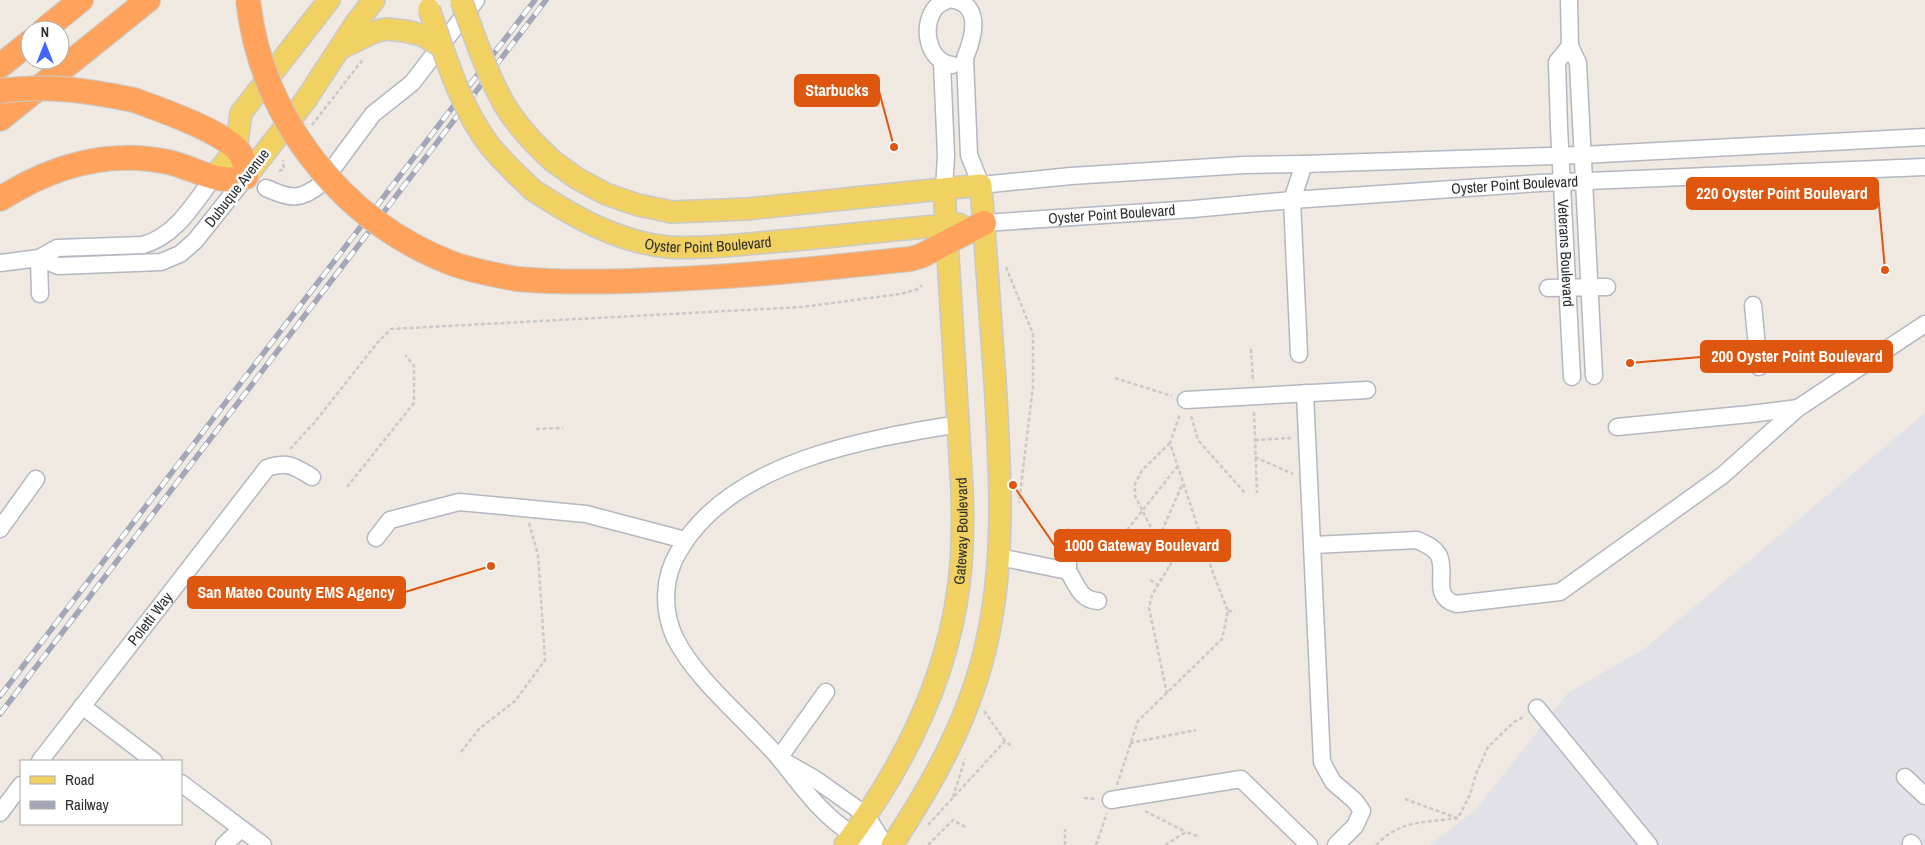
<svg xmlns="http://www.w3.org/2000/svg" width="1925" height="845" viewBox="0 0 1925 845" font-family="'Archivo Narrow',sans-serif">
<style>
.industrial{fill:#e3e1e8}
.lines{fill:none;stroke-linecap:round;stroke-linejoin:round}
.minor-casing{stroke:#b4b7c1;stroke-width:19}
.major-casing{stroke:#c9c9c9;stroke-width:24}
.highway-casing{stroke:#c9c9c9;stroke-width:26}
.path{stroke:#c9c9c9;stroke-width:2.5;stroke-dasharray:4 2.5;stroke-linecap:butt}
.minor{stroke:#fff;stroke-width:16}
.major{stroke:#f2d163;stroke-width:21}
.highway{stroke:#ffa35c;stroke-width:24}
.rail-casing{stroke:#a3a6b8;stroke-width:5.5}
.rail{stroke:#fff;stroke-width:4;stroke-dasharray:11;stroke-linecap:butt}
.major-bridge-casing{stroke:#c9c9c9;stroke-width:24;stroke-linecap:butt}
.highway-bridge-casing{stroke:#c9c9c9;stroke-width:26;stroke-linecap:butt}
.major-bridge{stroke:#f2d163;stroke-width:21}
.highway-bridge{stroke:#ffa35c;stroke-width:24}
.labels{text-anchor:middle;stroke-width:5;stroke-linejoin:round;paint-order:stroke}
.street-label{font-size:15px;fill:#2e2e2e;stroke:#fff}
.leader{fill:none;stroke:#df570e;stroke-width:2}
.callout-dot{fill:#df570e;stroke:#fff;stroke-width:2}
.callout{fill:#df570e;stroke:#df570e;stroke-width:2}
.callout-label{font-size:16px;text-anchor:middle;font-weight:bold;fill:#fff}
</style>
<rect width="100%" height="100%" fill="#efe9e1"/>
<path class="industrial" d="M1925,413V845H1430L1476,809L1568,693L1644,649Z"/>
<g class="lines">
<g class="minor-casing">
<g id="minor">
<path d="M947,0C944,2 939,4 937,6C920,24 927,61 952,65"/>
<path d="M954,0C983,6 973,39 965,58L969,155L981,185L1071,176L1244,165L1304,164L1582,155L1925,137"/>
<path d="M1569,0L1570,46L1578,63L1594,376"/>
<path id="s1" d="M1570,46L1557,62L1559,127L1572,377"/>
<path d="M942,63L946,156L944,189"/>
<path d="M266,188C290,199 301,201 322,183L373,114L412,83L476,0"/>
<path id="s2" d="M984,223L1193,209L1292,200L1540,183L1925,167"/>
<path d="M39,258L58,266L161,262L180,254L195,241L246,177"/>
<path d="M39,258L40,294"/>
<path d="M0,263L39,258L57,248L143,245C176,236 194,203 214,177"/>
<path d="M1548,288L1607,287"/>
<path d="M1753,305L1759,367"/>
<path d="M1299,354L1292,200L1304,164"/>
<path d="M1305,393L1322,762L1333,782L1355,801L1362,811L1355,826L1336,845"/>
<path d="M1186,400L1367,390"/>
<path d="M1617,427L1750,414L1798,408"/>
<path d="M0,529L36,479"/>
<path d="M376,538L390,520L459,502L586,514L685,540"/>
<path d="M1313,545L1417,540C1425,544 1435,547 1439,556C1447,575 1431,596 1456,604L1560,592L1723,475L1798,408L1925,324"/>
<path d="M999,557L1068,571V538"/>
<path d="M1068,571C1077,585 1080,600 1098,601"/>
<path d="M82,706L154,761"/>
<path d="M1537,708L1649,845"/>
<path d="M779,758L826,692"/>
<path id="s3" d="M40,761L267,468C288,461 294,466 312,477"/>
<path d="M787,763L815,779L866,815L885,845"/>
<path d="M1905,777L1925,796"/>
<path d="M181,783L263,845"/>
<path d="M1111,800L1241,779L1309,845"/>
<path d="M0,813L21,785"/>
<path d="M1911,843L1913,845"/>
<path d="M224,845L241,829"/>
<path d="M876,845C868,841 859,838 852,834C821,815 801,785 779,758C769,746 758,736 748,725C722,699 692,671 675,638C662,610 663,577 679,551C731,461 866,439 959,424"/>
</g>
</g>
<g class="major-casing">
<g id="major">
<path d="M341,48L374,32L386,29L405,31"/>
<path d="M554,162L578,179L606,194L638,205L672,212L747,209L981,185C986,251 990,316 995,381C1000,469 1006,555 987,641C971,715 934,782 892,845"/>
<path d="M214,177L236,149L241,113L329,0"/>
<path d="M246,177L305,101L356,23L374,0"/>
<path id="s4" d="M533,190C574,217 618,242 668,247C702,249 737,245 770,242C833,237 896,229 959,224"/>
<path id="s5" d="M845,845C902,769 947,680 959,584C963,552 963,521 962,489L944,189"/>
</g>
</g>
<g class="highway-casing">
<g id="highway">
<path d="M44,30L81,0"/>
<path d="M0,66L30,42"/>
<path d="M0,119L148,0"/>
<path d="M0,199C50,167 108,149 168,162C195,168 219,186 246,177C246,167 244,156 236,148C213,128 164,111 134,100"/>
<path d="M517,279C563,283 608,282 653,280C740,277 825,268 910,259L921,256L984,223"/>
</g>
</g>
<g class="path">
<path d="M312,125L364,58"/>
<path d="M279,171L284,169L283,160"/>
<path d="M1006,267L1033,334V386L1019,503"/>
<path d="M1251,349L1253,381"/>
<path d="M1115,378L1172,396"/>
<path d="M1254,412L1257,493"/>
<path d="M1191,416L1198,440L1245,493"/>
<path d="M536,429L563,428"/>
<path d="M1255,440L1291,438"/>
<path d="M1170,443L1142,470L1135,484V496L1170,565L1198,530"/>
<path d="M290,449L314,423L378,342L391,329L802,307L900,294L918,289L922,285"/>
<path d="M1255,457L1293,474"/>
<path d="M347,487L414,403V366L405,355"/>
<path d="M1127,530L1177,467"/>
<path d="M1154,549L1182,485"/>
<path d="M1150,580L1158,585"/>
<path d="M1228,611H1235"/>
<path d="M1167,694L1149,608L1152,595L1170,565"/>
<path d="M984,711L1005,741"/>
<path d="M1130,743L1196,730"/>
<path d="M461,752L479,729L515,701L545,660L538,555L529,523"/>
<path d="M1117,785L1138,721L1222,639L1228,611L1214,576L1170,443L1180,414"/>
<path d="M953,797L965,759"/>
<path d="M1084,798L1095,799"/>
<path d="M1405,799L1457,818"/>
<path d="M1145,811L1186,832"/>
<path d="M928,825L1005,741L1013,747"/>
<path d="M928,845L953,820L967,828"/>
<path d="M1065,845V829"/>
<path d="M1096,845L1107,813"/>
<path d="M1165,845L1186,832L1200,837"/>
<path d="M1376,845C1401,819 1425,823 1458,818L1470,795L1476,774L1488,747L1514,722L1525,716"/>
</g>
<use href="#minor" class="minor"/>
<use href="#major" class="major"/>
<use href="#highway" class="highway"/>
<g class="rail-casing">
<g id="rail">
<path d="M0,696L535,0"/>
<path d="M0,714L546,0"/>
</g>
</g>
<use href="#rail" class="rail"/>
<g class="major-bridge-casing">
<g id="major-bridge">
<path d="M461,0C474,34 486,72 504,104C517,126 535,145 554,162"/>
<path d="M429,9C445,55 460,107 490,146C503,162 518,176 533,190"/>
<path d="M405,31L422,35L442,47"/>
</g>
</g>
<g class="highway-bridge-casing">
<g id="highway-bridge">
<path d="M248,0C261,118 341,220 451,263C472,271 495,275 517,279"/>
<path d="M0,91C45,84 90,91 134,100"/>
</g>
</g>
<use href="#major-bridge" class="major-bridge"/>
<use href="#highway-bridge" class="highway-bridge"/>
</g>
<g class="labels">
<g class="street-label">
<text dy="5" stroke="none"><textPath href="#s2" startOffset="532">Oyster Point Boulevard</textPath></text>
<text transform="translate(237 188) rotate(-52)" y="5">Dubuque Avenue</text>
<text dy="5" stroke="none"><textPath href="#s2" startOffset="128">Oyster Point Boulevard</textPath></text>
<text dy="5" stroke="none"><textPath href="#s4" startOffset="188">Oyster Point Boulevard</textPath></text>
<text dy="5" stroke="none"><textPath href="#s1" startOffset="212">Veterans Boulevard</textPath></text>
<text dy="5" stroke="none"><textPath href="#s5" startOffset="341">Gateway Boulevard</textPath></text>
<text dy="5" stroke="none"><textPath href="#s3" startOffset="180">Poletti Way</textPath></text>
</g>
</g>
<path class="leader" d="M894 147L879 91M1885 270L1878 193M1630 363L1701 357M1013 485L1055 546M491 566L405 592"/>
<g class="callout-dot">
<circle cx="894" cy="147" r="5"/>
<circle cx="1885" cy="270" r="5"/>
<circle cx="1630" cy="363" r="5"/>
<circle cx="1013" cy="485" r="5"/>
<circle cx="491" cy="566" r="5"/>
</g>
<g class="callout">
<rect x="795" y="75" width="84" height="31" rx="5"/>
<rect x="1687" y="178" width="191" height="31" rx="5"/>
<rect x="1701" y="341" width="191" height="31" rx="5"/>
<rect x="1055" y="530" width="175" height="31" rx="5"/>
<rect x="188" y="577" width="217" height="31" rx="5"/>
</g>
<g class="callout-label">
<text x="837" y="96">Starbucks</text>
<text x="1782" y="199">220 Oyster Point Boulevard</text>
<text x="1797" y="362">200 Oyster Point Boulevard</text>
<text x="1142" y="551">1000 Gateway Boulevard</text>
<text x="296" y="598">San Mateo County EMS Agency</text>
</g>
<rect x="20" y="760" width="162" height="65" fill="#ffffff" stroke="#ababab"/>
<rect x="30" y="776" width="25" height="8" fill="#f2d163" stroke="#ababab"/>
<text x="65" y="785" font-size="15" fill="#2e2e2e">Road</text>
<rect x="30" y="801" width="25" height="8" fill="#a3a6b8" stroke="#ababab"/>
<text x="65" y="810" font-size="15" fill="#2e2e2e">Railway</text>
<g transform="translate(45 45)"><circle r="24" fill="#ffffff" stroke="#ababab"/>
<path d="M0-4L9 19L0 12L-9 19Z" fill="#4264fb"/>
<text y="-8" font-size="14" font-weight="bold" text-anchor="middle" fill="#2e2e2e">N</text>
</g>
</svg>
